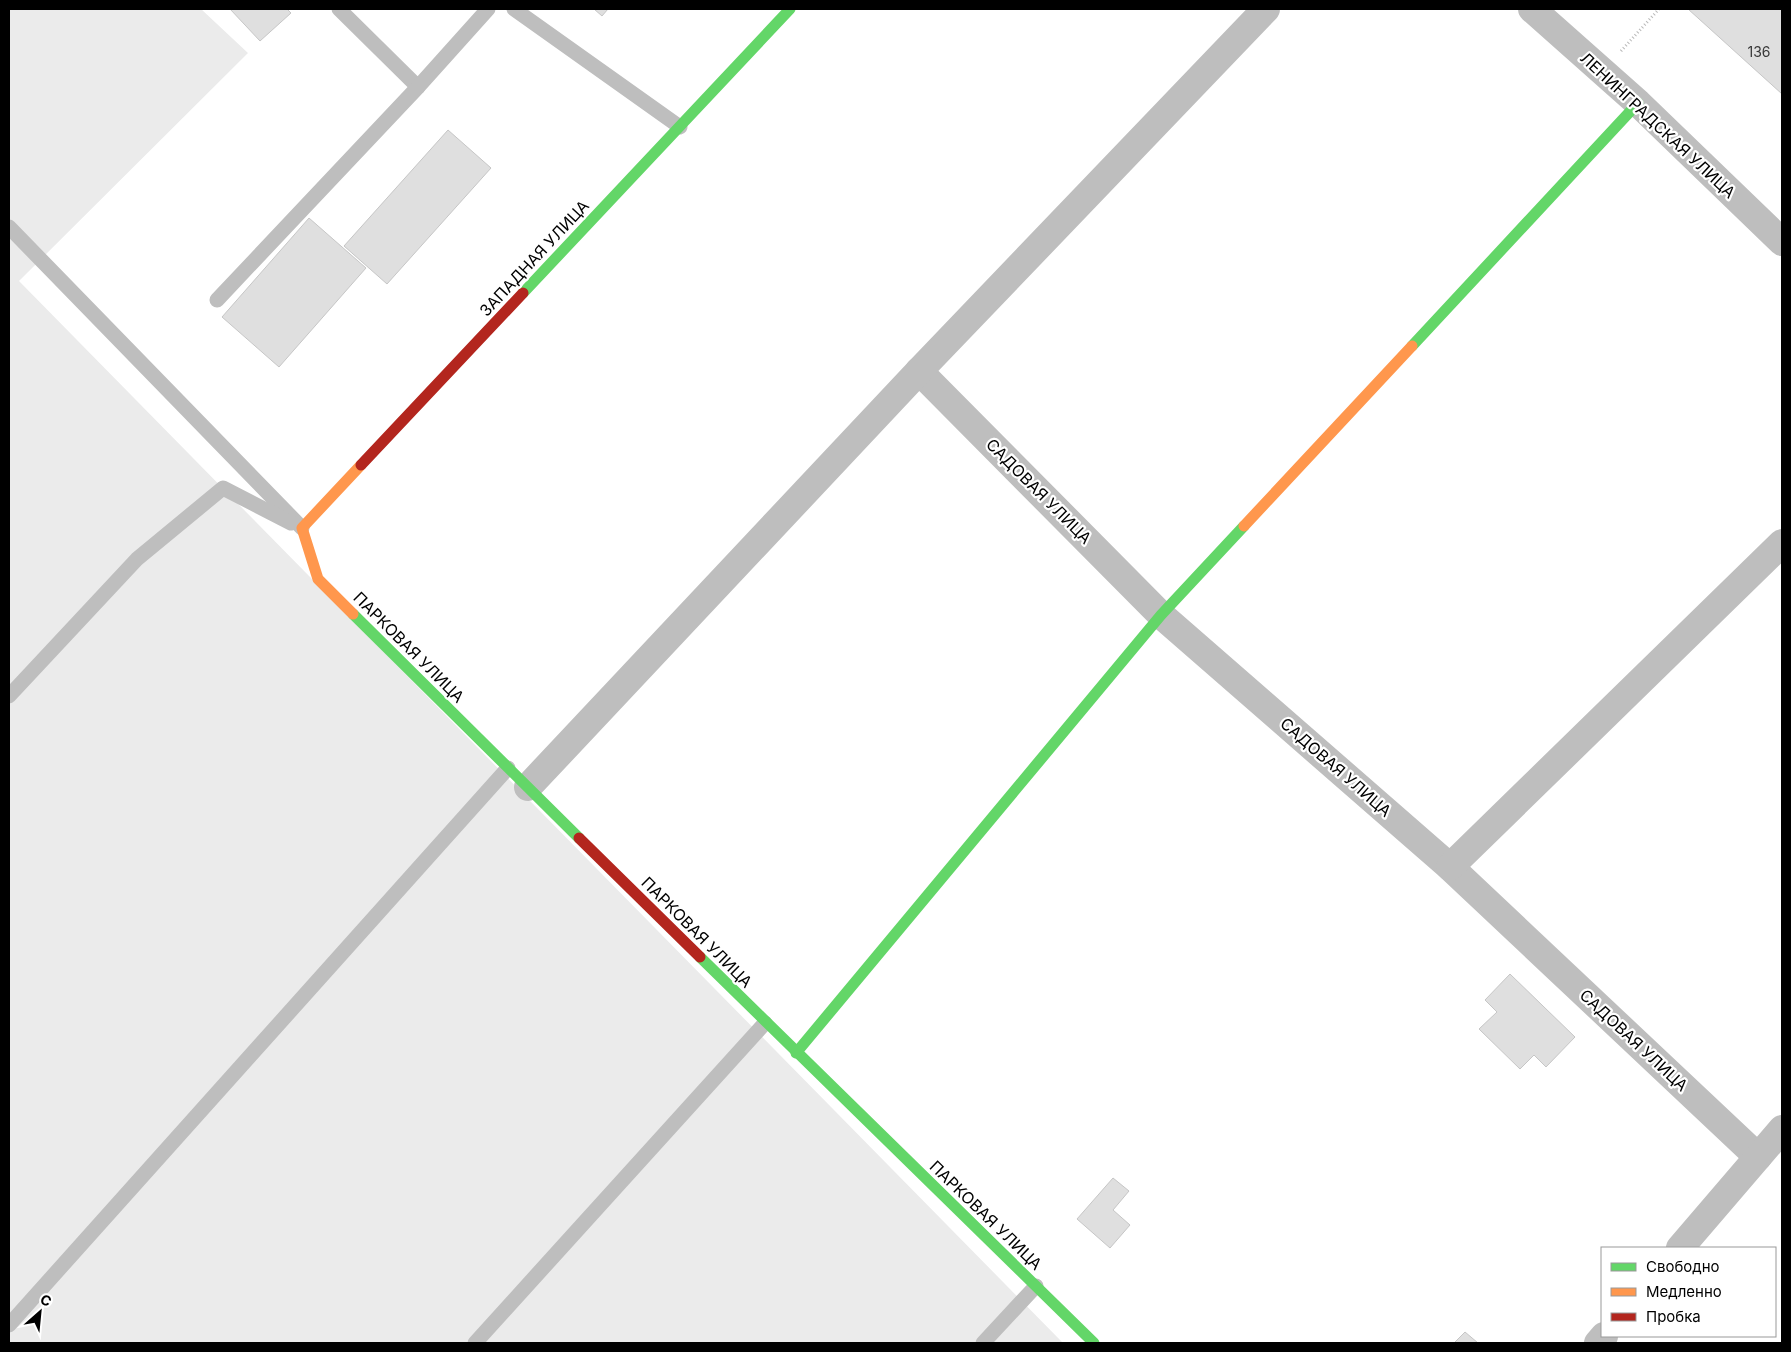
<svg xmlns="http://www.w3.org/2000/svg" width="1791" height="1352" viewBox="0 0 1791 1352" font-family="Inter,sans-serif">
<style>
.green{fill:#ebebeb}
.building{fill:#dfdfdf;stroke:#c6c6c6}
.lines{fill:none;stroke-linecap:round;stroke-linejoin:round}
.path{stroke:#b9b9b9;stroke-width:3;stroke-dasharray:1 2.5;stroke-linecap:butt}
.lane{stroke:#bebebe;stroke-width:15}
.street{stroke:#bebebe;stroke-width:28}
.fast{stroke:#63d668;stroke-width:11}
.slow{stroke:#ff974d;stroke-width:11}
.jam{stroke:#b3261e;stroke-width:11}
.labels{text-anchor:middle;stroke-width:4.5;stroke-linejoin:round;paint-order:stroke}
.number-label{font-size:14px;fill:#383838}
.street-label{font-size:16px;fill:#000;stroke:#fff}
</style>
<rect width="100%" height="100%" fill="#fff"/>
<path class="green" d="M9,9H201L248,53L19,281L1063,1343H9Z"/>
<g class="building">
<path d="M230,9H287L291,13L260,41Z"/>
<path d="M594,9H608L602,16Z"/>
<path d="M1688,9H1782V94Z"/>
<path d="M448,130L491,168L387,284L344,246Z"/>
<path d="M309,218L366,268L279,367L222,317Z"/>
<path d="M1510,974L1575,1037L1546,1067L1534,1055L1520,1069L1479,1029L1497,1012L1485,1000Z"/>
<path d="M1113,1178L1129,1191L1113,1210L1130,1225L1110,1248L1077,1219Z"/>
<path d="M1465,1332L1478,1343H1454Z"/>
</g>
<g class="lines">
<path class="path" d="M1621,51L1659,9"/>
<g class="lane">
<path d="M339,9L418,87"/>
<path d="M514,9L680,127"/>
<path d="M9,227L302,528"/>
<path d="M217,300L418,87L488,9"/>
<path d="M9,696L137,559L223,488L291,523"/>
<path d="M9,1325L508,768"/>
<path d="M475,1343L765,1023"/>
<path d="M983,1343L1036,1286"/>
</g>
<g class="street">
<path d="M1532,9L1638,103L1782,242"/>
<path d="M919,371L1161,615L1450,867L1758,1157"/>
<path d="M528,787L919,371L1266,9"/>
<path d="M1450,867L1782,543"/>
<path d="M1680,1248L1782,1129"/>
<path d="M1598,1343L1604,1336"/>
</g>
<g class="fast">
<path d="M523,293L790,9"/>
<path d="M1412,346L1638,103"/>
<path d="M353,614L579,838"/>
<path d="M700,957L1094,1343"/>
<path d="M796,1053L1161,615L1244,526"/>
</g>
<g class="slow">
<path d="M1244,526L1412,346"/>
<path d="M353,614L318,579L302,528L361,465"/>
</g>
<g class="jam">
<path d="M361,465L523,293"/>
<path d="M579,838L700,957"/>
</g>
</g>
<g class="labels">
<g class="number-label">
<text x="1759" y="57">136</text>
</g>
<g class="street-label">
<text transform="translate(1658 125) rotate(43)" y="6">ЛЕНИНГРАДСКАЯ УЛИЦА</text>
<text transform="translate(534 258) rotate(-47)" y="6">ЗАПАДНАЯ УЛИЦА</text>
<text transform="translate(1039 491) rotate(45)" y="6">САДОВАЯ УЛИЦА</text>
<text transform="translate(409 647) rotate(45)" y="6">ПАРКОВАЯ УЛИЦА</text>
<text transform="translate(1336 767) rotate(41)" y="6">САДОВАЯ УЛИЦА</text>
<text transform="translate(697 932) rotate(45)" y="6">ПАРКОВАЯ УЛИЦА</text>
<text transform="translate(1634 1040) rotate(43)" y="6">САДОВАЯ УЛИЦА</text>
<text transform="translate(986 1215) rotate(44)" y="6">ПАРКОВАЯ УЛИЦА</text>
</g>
</g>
<rect width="1791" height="1352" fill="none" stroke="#000000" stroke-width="20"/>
<rect x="1601" y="1247" width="175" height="90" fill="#ffffff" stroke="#999999"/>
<rect x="1611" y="1263" width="25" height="8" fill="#63d668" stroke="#999999"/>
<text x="1646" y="1272" font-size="15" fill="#000000">Свободно</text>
<rect x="1611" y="1288" width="25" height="8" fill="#ff974d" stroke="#999999"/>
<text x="1646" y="1297" font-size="15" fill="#000000">Медленно</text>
<rect x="1611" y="1313" width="25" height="8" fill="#b3261e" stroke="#999999"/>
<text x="1646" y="1322" font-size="15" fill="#000000">Пробка</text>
<g transform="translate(40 1312) rotate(27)" stroke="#ffffff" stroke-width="4" paint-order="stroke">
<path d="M0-4L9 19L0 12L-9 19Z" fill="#000000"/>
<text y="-8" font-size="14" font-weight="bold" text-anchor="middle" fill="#000000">С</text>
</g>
</svg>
